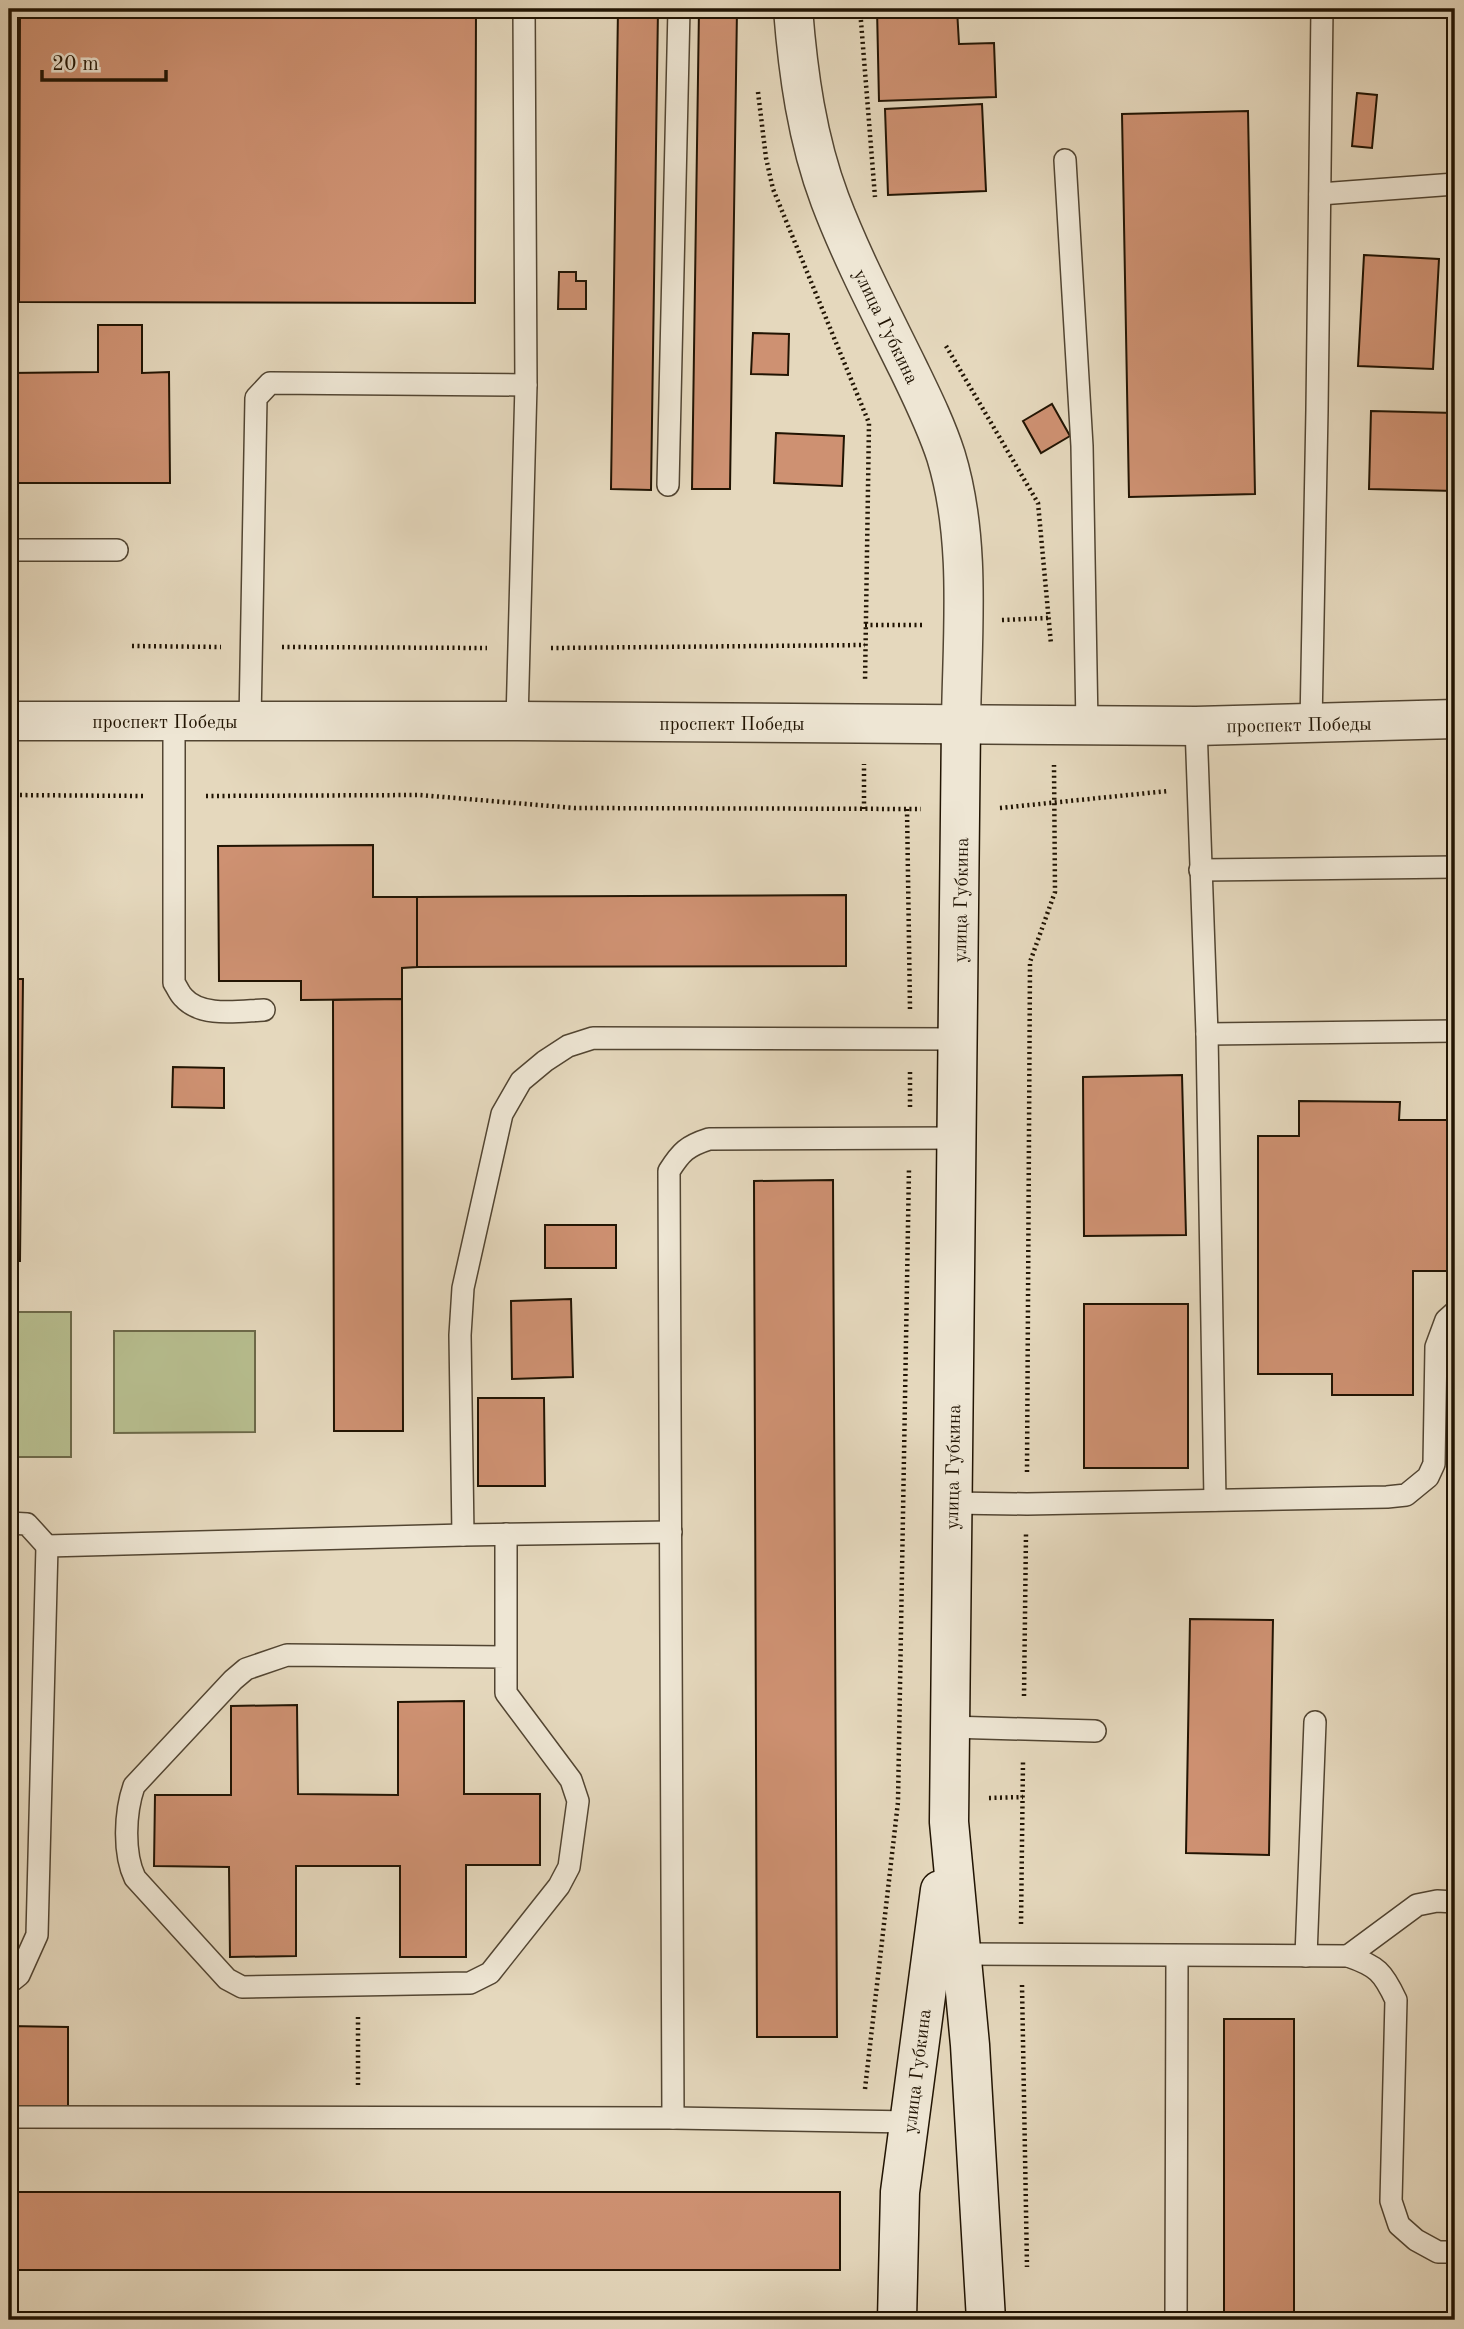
<svg xmlns="http://www.w3.org/2000/svg" width="1464" height="2329" viewBox="0 0 1464 2329" font-family="'Old Standard TT',serif">
<style>
.green{fill:#b7be8f;stroke:#6c6949;stroke-width:2}
.building{fill:#ce9172;stroke:#211403;stroke-width:2}
.lines{fill:none;stroke-linecap:round;stroke-linejoin:round}
.service-casing{stroke:#524532;stroke-width:24}
.tertiary-casing{stroke:#524532;stroke-width:41}
.secondary-casing{stroke:#211403;stroke-width:41}
.path{stroke:#211403;stroke-width:4.5;stroke-dasharray:2 3.5;stroke-linecap:butt}
.service{stroke:#eee6d4;stroke-width:21}
.tertiary{stroke:#eee6d4;stroke-width:38}
.secondary{stroke:#eee6d4;stroke-width:38}
.labels{text-anchor:middle;stroke-width:5;stroke-linejoin:round;paint-order:stroke}
.street-label{font-size:19px;fill:#211403;stroke:#eee6d4}
</style>
<rect width="100%" height="100%" fill="#e5d8bd"/>
<filter id="stains"><feTurbulence type="fractalNoise" baseFrequency=".00286" numOctaves="4"/><feColorMatrix values="0 0 0 0 .2 0 0 0 0 .09 0 0 0 0 .02 0 0 0 .5 -.17"/></filter>
<radialGradient id="worn" r=".72"><stop offset=".6" stop-color="#630" stop-opacity="0"/><stop offset="1" stop-color="#630" stop-opacity=".3"/></radialGradient>
<g class="green">
<rect x="9" y="1312" width="62" height="145"/>
<path d="M114,1331H255V1432L114,1433Z"/>
</g>
<g class="building">
<path d="M20,9H476L475,303L19,302Z"/>
<path d="M618,9H658L651,490L611,489Z"/>
<path d="M699,9H737L730,489H692Z"/>
<path d="M877,9H957L959,44L994,43L996,97L879,101Z"/>
<path d="M1357,93L1377,95L1372,148L1352,146Z"/>
<path d="M982,104L986,191L888,195L885,109Z"/>
<path d="M1248,111L1255,494L1129,497L1122,114Z"/>
<path d="M1364,255L1439,259L1433,369L1358,366Z"/>
<path d="M559,272H576V281H586V309H558Z"/>
<path d="M98,325H142V373L169,372L170,483H9V373L98,372Z"/>
<path d="M753,333L789,334L788,375L751,374Z"/>
<path d="M1052,404L1070,436L1041,453L1023,421Z"/>
<path d="M1371,411L1455,413V491L1369,489Z"/>
<path d="M776,433L844,436L842,486L774,483Z"/>
<path d="M373,845V897H417V967L402,968V999L301,1000V981H219L218,846Z"/>
<path d="M846,895V966L417,967V897Z"/>
<path d="M9,979H23L20,1261H9Z"/>
<path d="M402,999L403,1431H334L333,1000Z"/>
<path d="M173,1067L224,1068V1108L172,1107Z"/>
<path d="M1182,1075L1186,1235L1084,1236L1083,1077Z"/>
<path d="M1299,1101L1400,1102L1399,1120H1455V1271H1413V1395H1332V1374H1258V1136H1299Z"/>
<path d="M833,1180L837,2037H757L754,1181Z"/>
<rect x="545" y="1225" width="71" height="43"/>
<path d="M571,1299L573,1377L512,1379L511,1301Z"/>
<rect x="1084" y="1304" width="104" height="164"/>
<path d="M478,1398H544L545,1486H478Z"/>
<path d="M1190,1619L1273,1620L1269,1855L1186,1853Z"/>
<path d="M464,1701V1794H540V1865H466V1957H400V1866H296V1956L230,1957L229,1867L154,1866L155,1795H231V1706L297,1705L298,1794L398,1795V1702Z"/>
<path d="M1224,2019H1294V2315H1455V2320H1224Z"/>
<path d="M9,2026L68,2027V2107L9,2106Z"/>
<rect x="9" y="2192" width="831" height="78"/>
</g>
<g class="lines">
<g class="service-casing">
<g id="service">
<path d="M1065,160L1082,446L1087,725"/>
<path d="M1320,194L1455,184"/>
<path d="M668,485L679,9"/>
<path d="M9,550H117"/>
<path d="M174,721V983C177,987 179,993 183,997C201,1018 239,1011 264,1010"/>
<path d="M250,721L256,398L270,383L526,385"/>
<path d="M517,721L526,385L524,9"/>
<path d="M1311,724L1317,410L1322,9"/>
<path d="M1196,726L1207,1034L1455,1031"/>
<path d="M1200,870L1455,867"/>
<path d="M1207,1034L1215,1500"/>
<path d="M952,1503L1027,1504L1387,1497L1406,1495L1428,1477L1434,1464L1436,1347L1446,1320L1455,1312"/>
<path d="M9,1523L27,1524L47,1546L463,1535L671,1532"/>
<path d="M506,1534V1693L571,1780L578,1801L569,1867L559,1886L490,1973L470,1983L242,1987L227,1979L135,1878C123,1853 125,1812 134,1786L233,1680L246,1669L287,1655L506,1657"/>
<path d="M463,1535L460,1335L463,1288L502,1114L521,1081L545,1061L568,1046L593,1038L959,1039"/>
<path d="M949,1727L1095,1731"/>
<path d="M961,1954L1348,1956C1377,1966 1383,1972 1396,2000L1391,2201L1399,2225L1416,2240L1438,2252H1455"/>
<path d="M1306,1956L1315,1722"/>
<path d="M1348,1956L1417,1905L1437,1901L1455,1902"/>
<path d="M9,1983L19,1975L37,1935L47,1546"/>
<path d="M9,2117L673,2118L911,2122"/>
<path d="M673,2118L669,1171C681,1152 687,1146 709,1139L957,1138"/>
<path d="M1176,2320L1177,1957"/>
</g>
</g>
<g class="tertiary-casing">
<g id="tertiary">
<path d="M793,9C798,73 807,139 830,200C852,258 881,313 908,368C922,397 936,425 946,456C972,541 962,636 961,724"/>
<path d="M9,721H517L1196,726L1455,719"/>
</g>
</g>
<g class="secondary-casing">
<g id="secondary">
<path d="M961,724L949,1822L970,2045L986,2320"/>
<path d="M897,2320L900,2192L940,1890"/>
</g>
</g>
<g class="path">
<path d="M860,9L875,197"/>
<path d="M758,92L766,158L773,189L869,423L865,682"/>
<path d="M946,346L1038,503L1051,644"/>
<path d="M1002,620L1048,618"/>
<path d="M865,625H923"/>
<path d="M132,646L221,647"/>
<path d="M282,647L487,648"/>
<path d="M551,648L865,645"/>
<path d="M9,795L144,796"/>
<path d="M206,796L420,795L574,808L921,809"/>
<path d="M1000,808L1168,791"/>
<path d="M864,809V764"/>
<path d="M907,809L910,1009"/>
<path d="M910,1107V1070"/>
<path d="M1027,1472L1030,962L1055,892L1054,765"/>
<path d="M1024,1696L1026,1534"/>
<path d="M989,1798L1023,1797"/>
<path d="M1021,1924L1023,1761"/>
<path d="M1022,1985L1027,2267"/>
<path d="M358,2017V2085"/>
<path d="M865,2089L898,1802L909,1168"/>
</g>
<use href="#service" class="service"/>
<use href="#tertiary" class="tertiary"/>
<use href="#secondary" class="secondary"/>
</g>
<g class="labels">
<g class="street-label">
<text transform="translate(887 326) rotate(64)" y="7">улица Губкина</text>
<text x="165" y="728">проспект Победы</text>
<text x="732" y="730">проспект Победы</text>
<text transform="translate(1299 724) rotate(-1)" y="7">проспект Победы</text>
<text transform="translate(960 900) rotate(-89)" y="7">улица Губкина</text>
<text transform="translate(952 1467) rotate(-89)" y="7">улица Губкина</text>
<text transform="translate(916 2071) rotate(-83)" y="7">улица Губкина</text>
</g>
</g>
<rect width="1464" height="2329" fill="none" stroke="#e5d8bd" stroke-width="35"/>
<rect x="10" y="10" width="1443" height="2308" fill="none" stroke="#211403" stroke-width="3.5"/>
<rect x="18" y="18" width="1429" height="2294" fill="none" stroke="#211403" stroke-width="2"/>
<path d="M42 70v10h124v-10" fill="none" stroke="#211403" stroke-width="3.5"/>
<text x="52" y="70" font-size="21" fill="#211403" stroke="#eee6d4" stroke-width="5" paint-order="stroke">20 m</text>
<rect width="100%" height="100%" filter="url(#stains)"/>
<rect width="100%" height="100%" fill="url(#worn)"/>
</svg>
